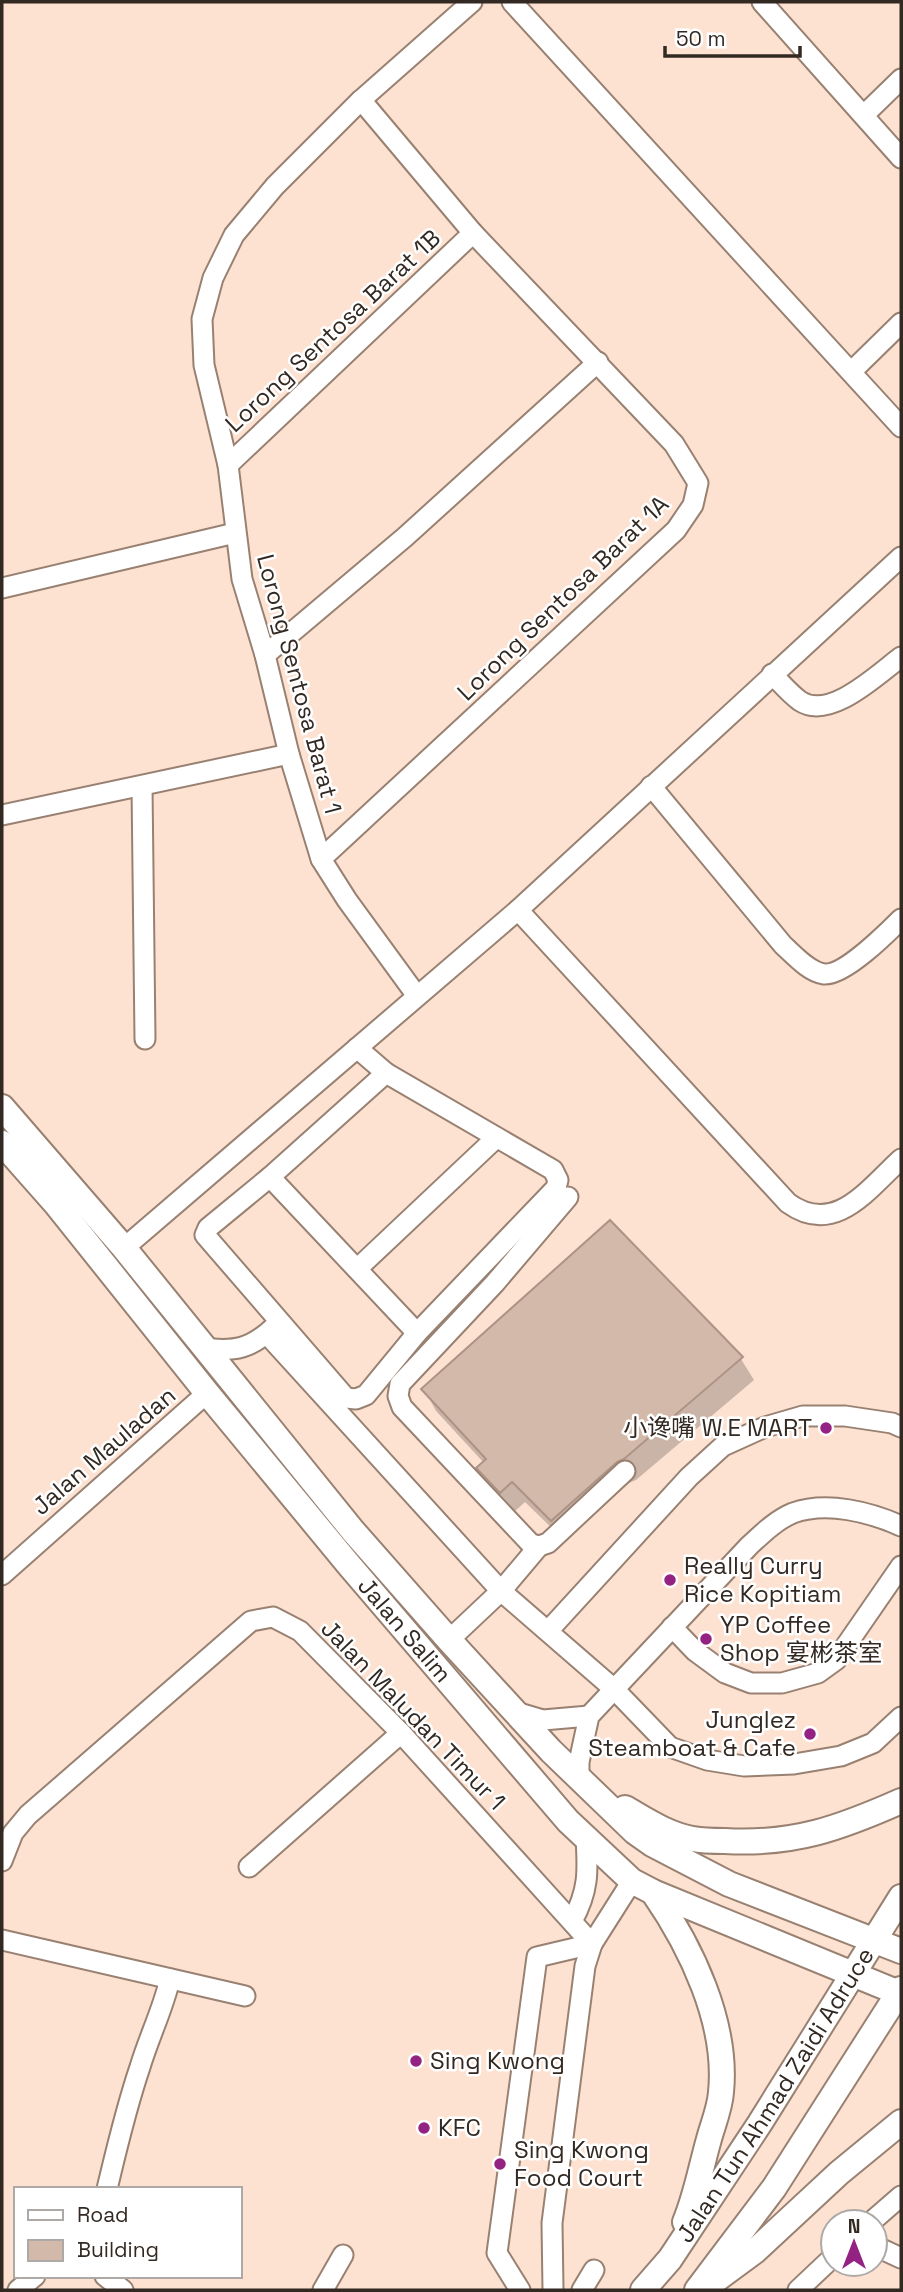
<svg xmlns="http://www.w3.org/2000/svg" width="903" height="2292" viewBox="0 0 903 2292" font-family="'Space Grotesk','Noto Sans SC',sans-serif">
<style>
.shadow{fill:#0003}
.building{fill:#d3b9aa;stroke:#ad9385;stroke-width:2}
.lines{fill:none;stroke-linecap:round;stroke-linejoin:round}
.minor-casing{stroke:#998172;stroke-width:23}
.major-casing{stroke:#998172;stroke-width:28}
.minor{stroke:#fff;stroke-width:19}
.major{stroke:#fff;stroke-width:24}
.poi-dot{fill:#932282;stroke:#fff;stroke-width:2.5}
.labels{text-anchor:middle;stroke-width:5;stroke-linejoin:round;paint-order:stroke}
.street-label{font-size:24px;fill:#332923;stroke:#fff}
.poi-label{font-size:24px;fill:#332923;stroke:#fff;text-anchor:start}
</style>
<rect width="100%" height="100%" fill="#fde2d2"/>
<path class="shadow" d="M610,1222L741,1359L754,1380L636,1480L629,1483L565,1541L525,1502L513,1513L491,1489L478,1468L484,1463L436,1411L424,1389Z"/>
<path class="building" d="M610,1220L743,1357L624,1459L617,1462L551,1521L512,1482L500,1493L476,1468L486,1459L421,1389Z"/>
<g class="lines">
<g class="minor-casing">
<g id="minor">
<path d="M512,2L901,427"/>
<path d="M762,2L901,158"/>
<path d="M864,115L901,79"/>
<path d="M851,372L901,323"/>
<path d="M228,465L473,233"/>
<path d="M2,588L235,533"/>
<path d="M265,655L405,537L598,362"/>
<path d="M772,674C781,683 790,694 800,701C830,721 878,674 901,657"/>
<path d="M142,786L145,1039"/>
<path d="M651,786L783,945C794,955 809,972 824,974C844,976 887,933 901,919"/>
<path d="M2,815L289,754"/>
<path d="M321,859L676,530L693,505L698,483L674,444L473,233L361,100"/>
<path d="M518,910L788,1203C835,1237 868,1189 901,1159"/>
<path d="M417,996L347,900L321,859L289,754L265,655L242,579L228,465L204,365L202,319L213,278L234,235L275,186L361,100L472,2"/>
<path d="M357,1048L386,1073"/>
<path d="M386,1073L553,1170L558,1180L556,1188L417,1333L366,1395L356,1399L346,1398L205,1235L208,1228L270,1177Z"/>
<path d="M270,1177L417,1333"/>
<path d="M568,1197L495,1283L400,1384L398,1396L402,1407L531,1544L539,1546L548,1543L625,1471"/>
<path d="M124,1248L518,910L901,557"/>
<path d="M357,1269L496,1138"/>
<path d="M267,1334L501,1591L614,1689L670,1747L707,1760L744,1766L794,1764L841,1756L873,1743L901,1717"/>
<path d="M203,1348C235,1352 251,1349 275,1326"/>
<path d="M2,1575L207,1393"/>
<path d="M672,1627L695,1651L725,1673L751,1683H782L818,1673L836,1660L901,1566"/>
<path d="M548,1631L689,1477L723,1446L765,1427L803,1416H845L892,1423L901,1427"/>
<path d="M449,1640L501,1591L539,1546"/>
<path d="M516,1712L543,1720L589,1716"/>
<path d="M579,1778V1762L589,1716L749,1546C762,1534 776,1520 793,1513C827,1501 870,1512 901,1526"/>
<path d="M2,1861L13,1833L28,1815L251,1621L273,1617L300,1631L401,1733L592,1944"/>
<path d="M249,1867L401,1733"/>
<path d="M572,1921C589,1891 588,1871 586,1837"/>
<path d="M2,1940L245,1996"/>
<path d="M107,2189C117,2147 126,2108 140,2067C149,2037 163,2009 170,1979"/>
<path d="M871,2222L901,2196"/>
<path d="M875,2246L901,2258"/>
<path d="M105,2276L123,2290"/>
<path d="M553,2289L552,2223L585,1966L592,1944L632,1881"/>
<path d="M18,2290L35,2276"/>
<path d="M323,2290L343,2255"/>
<path d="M520,2290L497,2253L537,1957L592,1944"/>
<path d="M582,2290L594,2270"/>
<path d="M798,2290L833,2257"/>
</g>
</g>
<g class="major-casing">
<g id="major">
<path d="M2,1107L124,1248L353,1531L449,1640L551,1751L635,1832L652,1844L729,1884L901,1951"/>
<path id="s1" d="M2,1143L56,1204L207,1393L349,1565L568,1821L632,1881L653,1892L899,1993"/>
<path d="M625,1808C646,1820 668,1835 693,1839C703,1841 715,1841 725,1841C794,1845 840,1828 901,1801"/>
<path d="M653,1892C691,1947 728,2023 721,2092C720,2108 713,2124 709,2139C701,2167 696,2196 685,2222"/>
<path d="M713,2282L755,2251L839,2173L901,2122"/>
<path id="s2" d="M643,2290L670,2259L760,2123L901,1897"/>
<path d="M697,2290L774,2188L901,1989"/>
</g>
</g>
<use href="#minor" class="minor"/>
<use href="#major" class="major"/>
</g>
<g class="poi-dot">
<circle cx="826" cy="1428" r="7"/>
<circle cx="670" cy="1580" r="7"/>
<circle cx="706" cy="1639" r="7"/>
<circle cx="810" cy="1734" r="7"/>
<circle cx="416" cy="2061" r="7"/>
<circle cx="424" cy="2128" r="7"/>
<circle cx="500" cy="2164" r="7"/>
</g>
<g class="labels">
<g class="street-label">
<text transform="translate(333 331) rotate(-43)" y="8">Lorong Sentosa Barat 1B</text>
<text transform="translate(563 598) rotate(-44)" y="8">Lorong Sentosa Barat 1A</text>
<text transform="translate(299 684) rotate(75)" y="8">Lorong Sentosa Barat 1</text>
<text transform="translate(104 1451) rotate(-41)" y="8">Jalan Mauladan</text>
<text dy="8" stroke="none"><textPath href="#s1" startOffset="632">Jalan Salim</textPath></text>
<text transform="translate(413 1715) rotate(46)" y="8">Jalan Maludan Timur 1</text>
<text dy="8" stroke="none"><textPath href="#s2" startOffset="236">Jalan Tun Ahmad Zaidi Adruce</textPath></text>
</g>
<g class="poi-label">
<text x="812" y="1436" text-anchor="end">小谗嘴 W.E MART</text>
<text x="684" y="1574">Really Curry<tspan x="684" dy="28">Rice Kopitiam</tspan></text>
<text x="720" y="1633">YP Coffee<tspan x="720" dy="28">Shop 宴彬茶室</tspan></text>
<text x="796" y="1728" text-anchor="end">Junglez<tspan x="796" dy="28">Steamboat &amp; Cafe</tspan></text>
<text x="430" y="2069">Sing Kwong</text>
<text x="438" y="2136">KFC</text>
<text x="514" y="2158">Sing Kwong<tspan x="514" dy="28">Food Court</tspan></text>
</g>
</g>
<rect width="903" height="2292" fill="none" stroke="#332923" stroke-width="7"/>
<rect x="14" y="2187" width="228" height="91" fill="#ffffff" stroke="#ada9a7" stroke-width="2"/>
<rect x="28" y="2210" width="35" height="10" fill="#ffffff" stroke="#ada9a7" stroke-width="2"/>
<text x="77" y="2222" font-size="21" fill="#332923">Road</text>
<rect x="28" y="2240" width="35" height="21" fill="#d3b9aa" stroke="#ada9a7" stroke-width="2"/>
<text x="77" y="2257" font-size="21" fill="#332923">Building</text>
<g transform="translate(854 2243)"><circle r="33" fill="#ffffff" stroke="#ada9a7" stroke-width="2"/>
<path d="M0-5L12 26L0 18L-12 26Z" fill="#932282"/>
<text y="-10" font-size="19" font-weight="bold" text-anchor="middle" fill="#332923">N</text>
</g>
<path d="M665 46v10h135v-10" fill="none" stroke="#332923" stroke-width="3.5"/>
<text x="676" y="46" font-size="21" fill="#332923" stroke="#ffffff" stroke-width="5" paint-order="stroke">50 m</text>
</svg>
